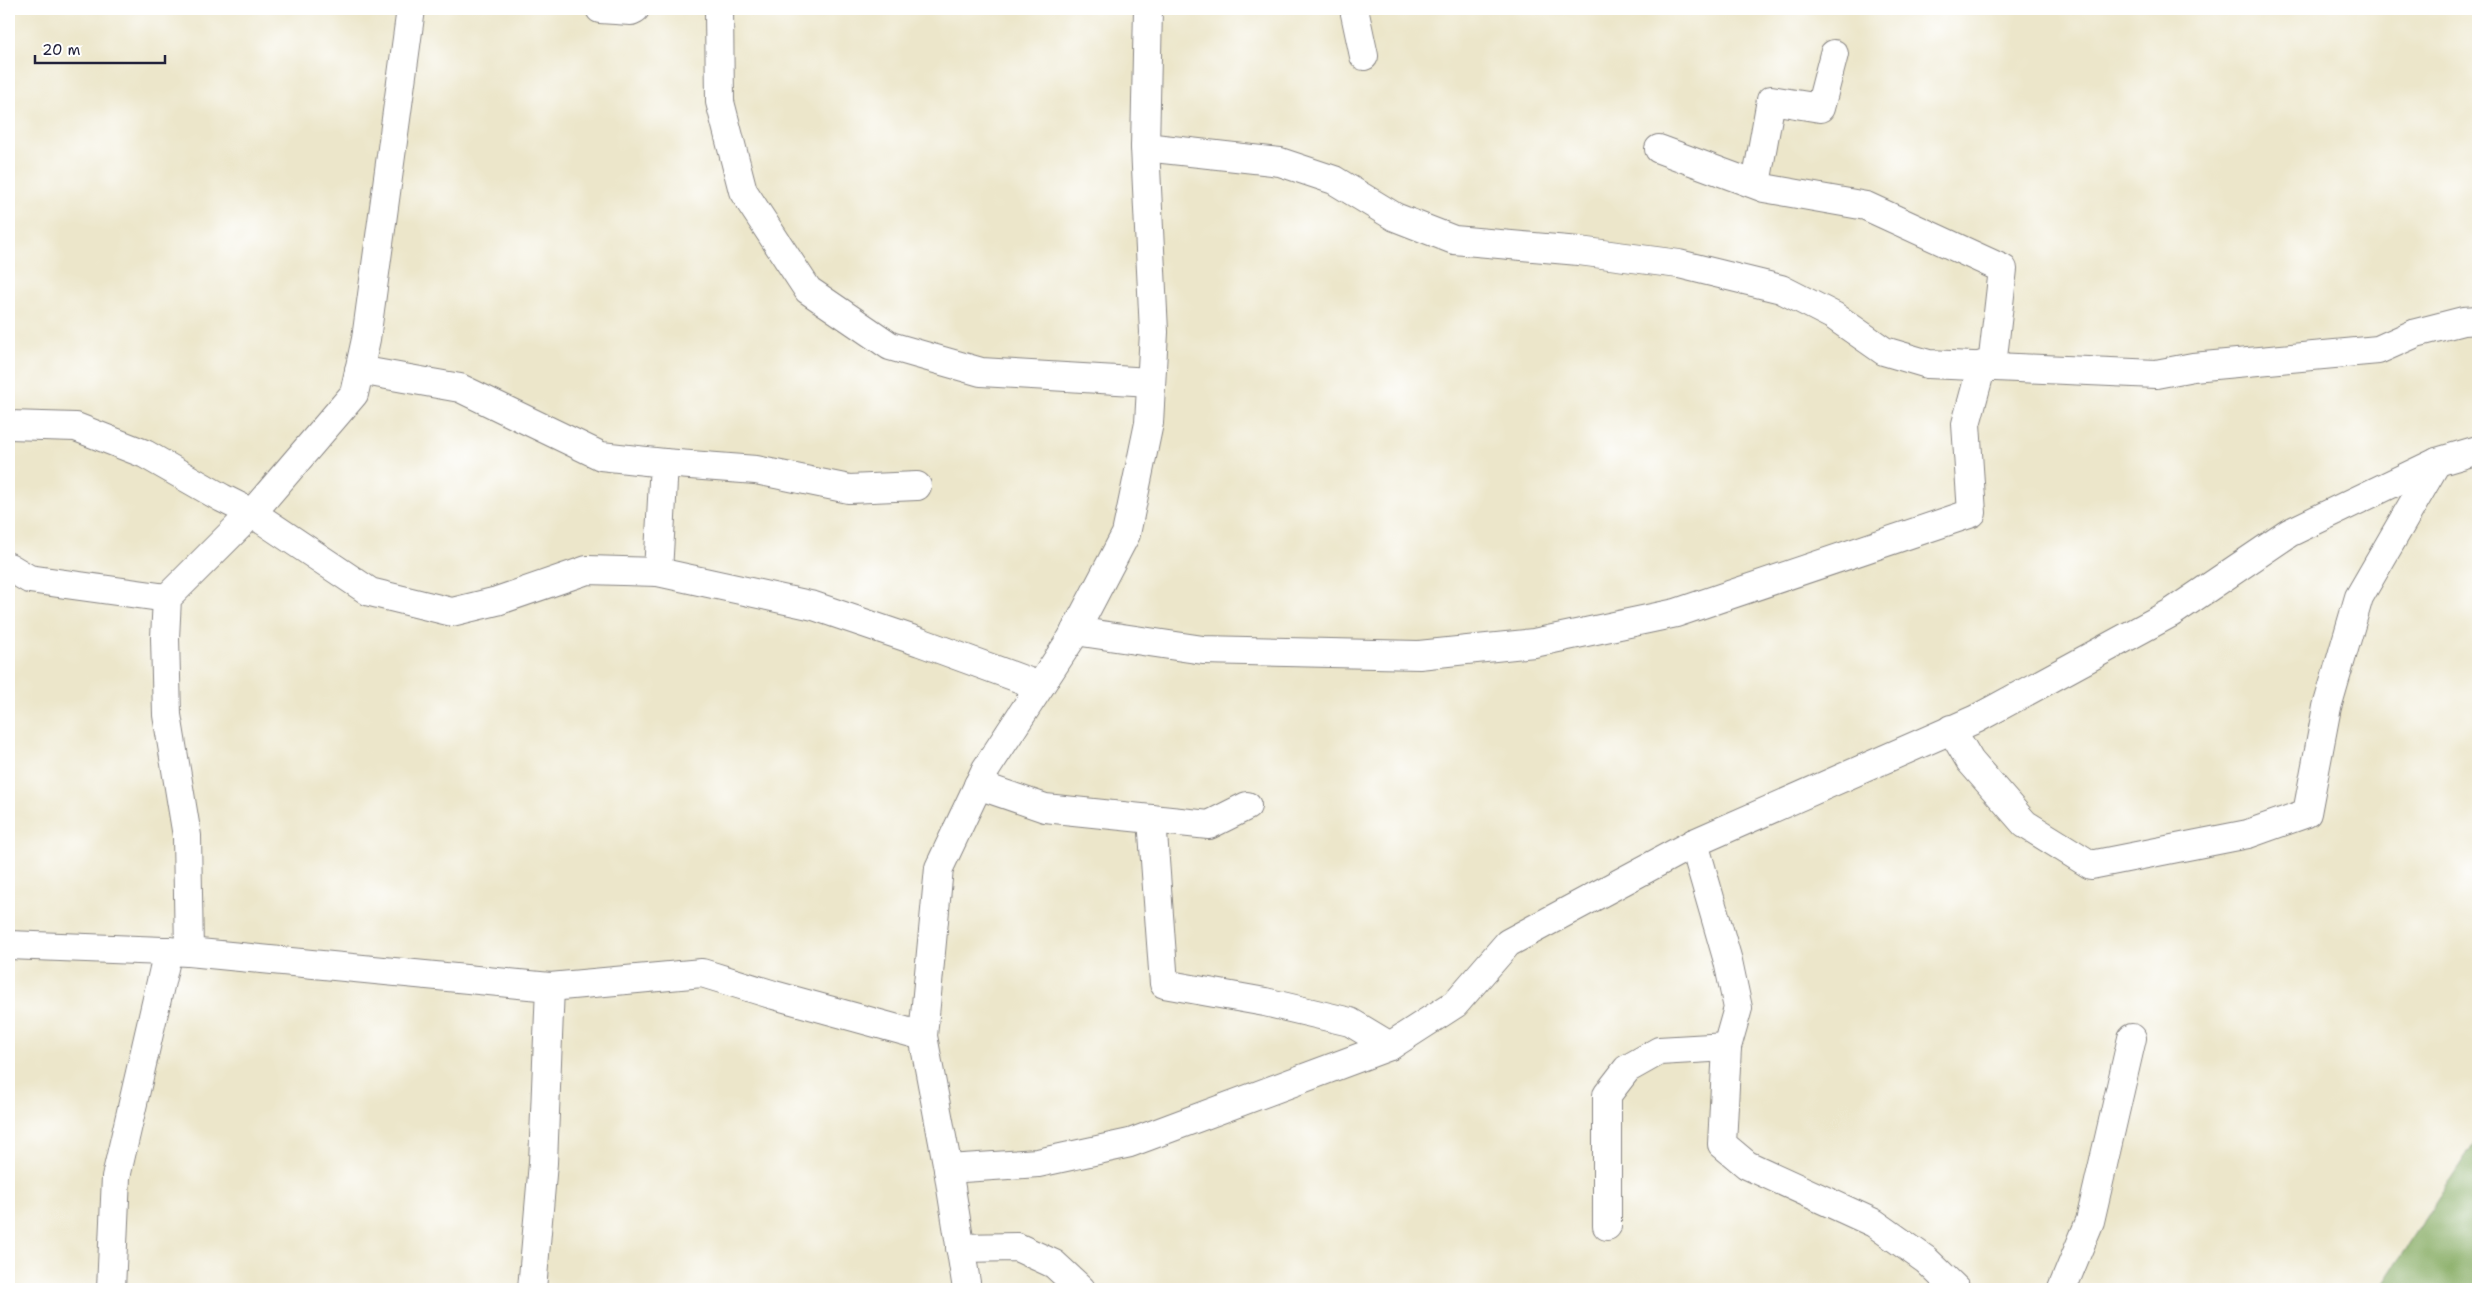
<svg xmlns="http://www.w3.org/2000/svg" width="2487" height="1298" viewBox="0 0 2487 1298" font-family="'Shantell Sans',sans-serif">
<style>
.forest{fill:#84aa60;stroke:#53664e}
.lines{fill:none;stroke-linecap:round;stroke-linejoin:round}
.minor-casing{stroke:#878482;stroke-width:30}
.tertiary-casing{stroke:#878482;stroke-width:30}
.minor{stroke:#fff;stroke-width:28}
.tertiary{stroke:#fff;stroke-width:28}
</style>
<rect width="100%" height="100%" fill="#fff"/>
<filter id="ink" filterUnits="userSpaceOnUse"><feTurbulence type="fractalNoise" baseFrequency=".02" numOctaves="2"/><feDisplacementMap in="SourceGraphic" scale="10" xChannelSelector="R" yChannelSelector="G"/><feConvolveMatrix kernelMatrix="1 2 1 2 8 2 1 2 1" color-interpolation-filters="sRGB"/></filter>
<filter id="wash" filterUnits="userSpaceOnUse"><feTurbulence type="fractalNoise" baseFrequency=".0096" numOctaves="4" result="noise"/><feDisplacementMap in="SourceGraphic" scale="20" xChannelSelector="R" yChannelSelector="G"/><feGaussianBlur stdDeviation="1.12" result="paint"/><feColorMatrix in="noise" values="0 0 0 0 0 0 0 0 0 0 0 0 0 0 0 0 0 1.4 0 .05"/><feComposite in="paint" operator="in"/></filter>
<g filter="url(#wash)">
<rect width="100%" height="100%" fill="#ece6ca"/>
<path class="forest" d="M2478,1137V1289H2379L2476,1141Z"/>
</g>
<g filter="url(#ink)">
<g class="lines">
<g class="minor-casing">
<g id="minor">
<path d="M600,9L631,11L635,9"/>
<path d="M719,9L720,102L743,191L808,290L890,346L981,372L1151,382"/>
<path d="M1354,9L1364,56"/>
<path d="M1145,147L1280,162L1334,180L1395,217L1454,240L1579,251L1679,264L1781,289L1834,316L1884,351L1928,364L2156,374L2193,367L2378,350L2416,333L2463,321L2478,320"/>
<path d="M1659,149L1764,188L1866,206L2003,269L1992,366"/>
<path d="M1756,184L1771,100L1820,108L1834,54"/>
<path d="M359,370L460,388L601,456L664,463L658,572"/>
<path d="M9,425L76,427L145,454L222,498L252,513L370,592L452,612L497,601L587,570L658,572L814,606L920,642L1040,686"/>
<path d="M664,463L756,470L849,489L917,486"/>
<path d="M9,567L29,579L167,598"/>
<path d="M1075,631L1203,650L1419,655L1534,643L1676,613L1972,513L1966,424L1982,365"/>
<path d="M1951,729L1970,761L2025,824L2091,865L2248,834L2307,813L2327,707L2359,597L2437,462"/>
<path d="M978,785L1045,808L1209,825L1247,806"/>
<path d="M1152,819L1164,984L1265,1002L1350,1022L1390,1046"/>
<path d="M1694,843L1728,961L1738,1008L1727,1047L1722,1144L1747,1165L1874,1223L1926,1260L1956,1289"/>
<path d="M9,945L189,952L550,987L702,973L774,995L923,1036"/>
<path d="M189,952L187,836L167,715L165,638L167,598L252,513L354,394L366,339L411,9"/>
<path d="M948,1169L1038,1163L1130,1143L1390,1046L1455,1004L1508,943L1694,843L1976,719L2171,613L2289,533L2437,462L2478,450"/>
<path d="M1607,1226V1095L1627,1069L1659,1051L1727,1047"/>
<path d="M960,1248L1017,1247L1054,1264L1081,1289"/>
<path d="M111,1289L116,1177L168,951"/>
<path d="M532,1289L543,1163L550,987"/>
<path d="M2062,1289L2090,1221L2132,1038"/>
</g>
</g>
<g class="tertiary-casing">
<path id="tertiary" d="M967,1289L948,1169L923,1036L939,868L986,769L1071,639L1126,534L1149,423L1154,332L1145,147L1148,9"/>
</g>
<use href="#minor" class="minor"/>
<use href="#tertiary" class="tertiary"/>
</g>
</g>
<rect width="2487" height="1298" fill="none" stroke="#fff" stroke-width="30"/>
<path d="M35 55v8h130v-8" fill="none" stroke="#22223b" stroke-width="2.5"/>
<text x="42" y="55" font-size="15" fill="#22223b" stroke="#ffffff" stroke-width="4" paint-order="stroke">20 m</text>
</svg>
